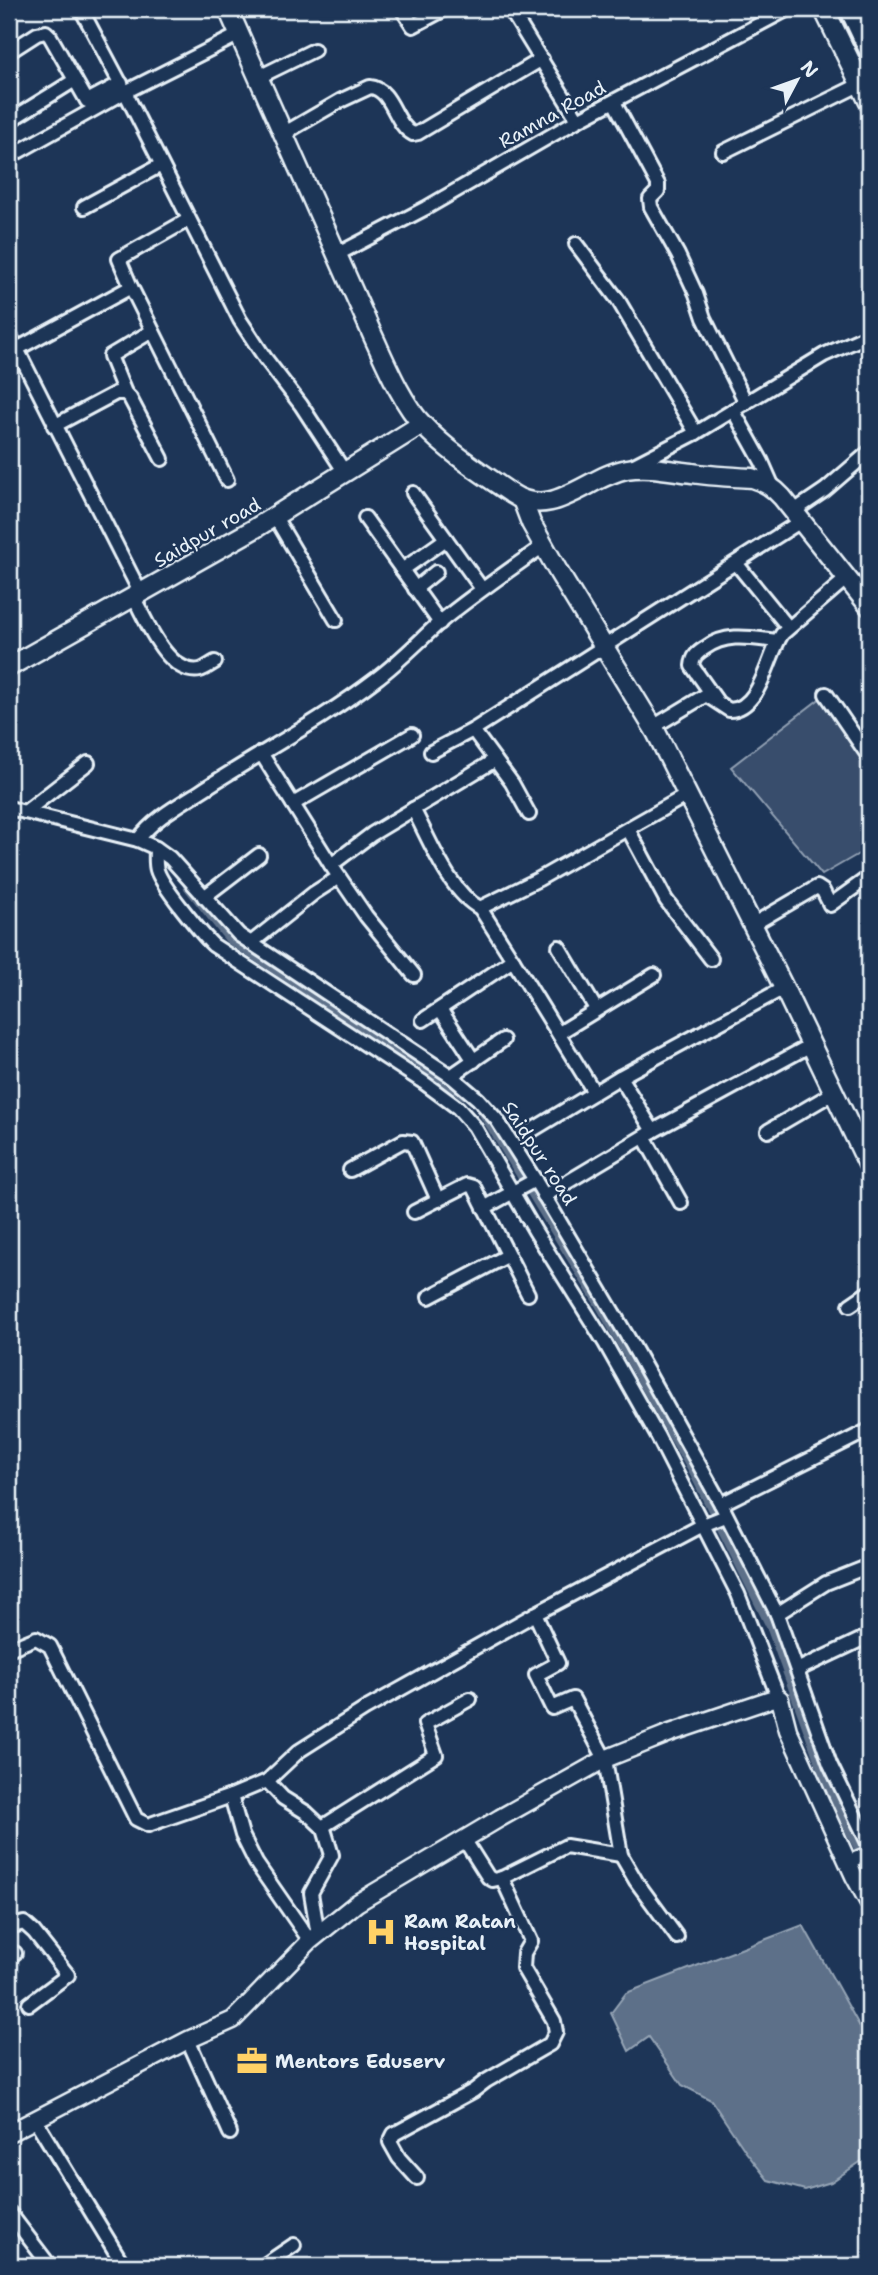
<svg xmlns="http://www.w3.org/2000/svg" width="878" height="2275" viewBox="0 0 878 2275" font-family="'Shantell Sans',sans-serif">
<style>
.green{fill:#374d6c;stroke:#909fb2;stroke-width:2}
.water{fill:#5d7089;stroke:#95a4b5;stroke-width:2}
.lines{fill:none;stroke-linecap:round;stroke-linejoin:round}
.canal{stroke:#5d7089;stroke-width:10}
.minor-casing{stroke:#e8f1f8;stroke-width:18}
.tertiary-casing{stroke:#e8f1f8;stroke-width:21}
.secondary-casing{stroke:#e8f1f8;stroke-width:23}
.primary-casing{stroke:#e8f1f8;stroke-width:24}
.minor{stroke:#1d3557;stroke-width:12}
.tertiary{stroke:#1d3557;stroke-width:16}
.secondary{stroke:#1d3557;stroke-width:18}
.primary{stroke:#1d3557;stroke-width:19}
.labels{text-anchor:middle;stroke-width:5;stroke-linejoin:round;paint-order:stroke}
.street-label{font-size:19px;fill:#e8f1f8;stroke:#1d3557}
.poi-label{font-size:19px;font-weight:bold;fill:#e8f1f8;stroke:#1d3557;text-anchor:start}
</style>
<rect width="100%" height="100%" fill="#1d3557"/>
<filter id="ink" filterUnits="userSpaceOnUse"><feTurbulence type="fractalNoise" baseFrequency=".0143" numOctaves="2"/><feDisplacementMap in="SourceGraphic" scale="14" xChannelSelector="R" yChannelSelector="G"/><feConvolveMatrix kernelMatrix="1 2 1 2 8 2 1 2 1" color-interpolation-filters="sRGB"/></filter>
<g filter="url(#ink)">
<path class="green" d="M826,694L869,754V848L822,875L731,767Z"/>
<path class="water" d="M803,1925L869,2043V2156L831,2182L805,2190L768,2180L746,2152L711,2100L682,2085L649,2037L629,2051L611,2013L626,1993Z"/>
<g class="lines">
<g class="canal">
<path d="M188,886L229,938L464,1094"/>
<path d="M483,1112L601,1306L694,1472L771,1626L828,1784L869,1868"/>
</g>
<g class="minor-casing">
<g id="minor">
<path d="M81,9L125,92L240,320L265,358L301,405L344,471"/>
<path d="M402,9L413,26L445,9"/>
<path d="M510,9L578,120"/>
<path d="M9,52L37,34L46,32L50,36L87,101L121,83"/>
<path d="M259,77L314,50"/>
<path d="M614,102L658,184V191L650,199L651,207L678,255L696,294L704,318L746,403"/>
<path d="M9,121L75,80"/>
<path d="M283,134L340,101L370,87C393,89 394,125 413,134L418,133L542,59"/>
<path d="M723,152L861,84"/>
<path d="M9,157L125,92L240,34"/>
<path d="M84,207L161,165"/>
<path d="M576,244L618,300L696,433"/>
<path d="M336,255L426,208L578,120L788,9"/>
<path d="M131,287L119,259L188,220"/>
<path d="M9,334L17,349L131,287L227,480"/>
<path d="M17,349L141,594"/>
<path d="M125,393L110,356L152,331"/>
<path d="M733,410L762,462L773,487"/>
<path d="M54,426L116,393H125L130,398L162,459"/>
<path d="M632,466L696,433L824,355L869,335"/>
<path d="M413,493L482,589"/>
<path d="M794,511L825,490L869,452"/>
<path d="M275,517L336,620"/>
<path d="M365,518L440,623"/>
<path d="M736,563L788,627"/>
<path d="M402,570L446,539"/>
<path d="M415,589L436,572"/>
<path d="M134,598C146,620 168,676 200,670C205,669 211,664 215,662"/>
<path d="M826,694L869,757"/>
<path d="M716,700L692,666C693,656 697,653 705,648C727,632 751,638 777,641"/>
<path d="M653,727L706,695L729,710C761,710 768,654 782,634L847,578"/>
<path d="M473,730L512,783L529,814"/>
<path d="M431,752L473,730L801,521"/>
<path d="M261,753L331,865L366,916L414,975"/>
<path d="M293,804L412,735"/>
<path d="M9,808L138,840L156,848L170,858L239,935L451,1076L478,1099L497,1120L535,1180L633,1346L721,1504L777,1614L830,1764L869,1845"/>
<path d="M413,809C430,840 449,892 480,908"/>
<path d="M25,812L88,763"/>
<path d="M628,829L666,900L711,959"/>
<path d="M138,840C153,819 179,805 201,791C259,753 321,721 376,679C399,662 419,641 440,622C473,595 508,571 543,546"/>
<path d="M156,848C156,855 155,864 157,870C161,885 201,933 213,945L423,1082L458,1108L474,1126L535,1231L605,1343L658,1437L738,1594L778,1697"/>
<path d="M331,865L372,834L495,760"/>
<path d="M204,897L259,855"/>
<path d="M752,925L817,887L823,891L830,905L869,877"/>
<path d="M251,943L314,893L339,877"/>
<path d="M559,947L596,1009"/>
<path d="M513,960L480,908L539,879L687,795"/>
<path d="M440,1009L474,1061"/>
<path d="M423,1020L513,960L594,1092"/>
<path d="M559,1033L654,975"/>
<path d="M451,1076L503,1040"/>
<path d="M620,1077L653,1131"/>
<path d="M768,1131L833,1093"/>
<path d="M529,1132L620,1077L784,988"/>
<path d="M644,1137L681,1203"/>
<path d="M350,1170L403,1141L412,1142L438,1200"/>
<path d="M544,1196L653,1131L811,1045"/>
<path d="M484,1208L535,1180"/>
<path d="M414,1212L467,1185L474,1187L528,1294"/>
<path d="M429,1297L507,1256"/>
<path d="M850,1305L869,1292"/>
<path d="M721,1504L869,1430"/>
<path d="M535,1614L558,1663L536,1675L552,1708L573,1699L605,1759L621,1855L636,1881L677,1937"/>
<path d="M777,1614L826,1583L869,1566"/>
<path d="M9,1649L36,1638L50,1646L136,1819L148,1825L231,1796L267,1781L299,1751L365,1709L535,1614L703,1525L726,1516"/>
<path d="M797,1670L869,1636"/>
<path d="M267,1781L283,1798L307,1813L324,1829L332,1855L311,1893L318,1935"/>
<path d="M231,1796L242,1835L256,1863L310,1941"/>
<path d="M322,1827L436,1755L425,1724L470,1699"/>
<path d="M464,1839L488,1877L493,1880L502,1878L566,1846L621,1855"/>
<path d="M848,1862L869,1853"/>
<path d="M9,1927L24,1923L34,1932L68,1975L29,2004"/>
<path d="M9,1956L15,1953"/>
<path d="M188,2040L230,2133"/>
<path d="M36,2121L124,2266"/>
<path d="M417,2178L399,2158L390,2142L394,2134L473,2091L486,2081L550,2044L556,2032L554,2021L523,1968L524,1953L531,1941L502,1878"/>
<path d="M9,2212L50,2266"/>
<path d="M263,2266L294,2245"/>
</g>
</g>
<g class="tertiary-casing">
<g id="tertiary">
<path d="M864,9L869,19"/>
<path d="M9,2133L188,2040L233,2020L310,1941L357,1903L500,1818L605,1759L670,1733L777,1697L780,1699L788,1730L854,1876L869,1903"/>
</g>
</g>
<g class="secondary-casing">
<g id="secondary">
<path d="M228,9L373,336C386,364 402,403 423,425C447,451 483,474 512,494C552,521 588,476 627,469C648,465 672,471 692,473C712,476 732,477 752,478C765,482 773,487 782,497L869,606"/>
<path d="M523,502L531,523L559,573L656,732L784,988L869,1166"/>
<path d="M9,667L254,529L422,424"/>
</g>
</g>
<g class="primary-casing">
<g id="primary">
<path d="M824,9L869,101"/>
<path d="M850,9L869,49"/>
</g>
</g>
<use href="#minor" class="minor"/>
<use href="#tertiary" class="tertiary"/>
<use href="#secondary" class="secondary"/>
<use href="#primary" class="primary"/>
</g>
</g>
<defs>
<g id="hospital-bare" transform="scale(2.415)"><path d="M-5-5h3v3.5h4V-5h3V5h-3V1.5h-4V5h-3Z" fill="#ffd166" stroke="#1d3557" stroke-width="2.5" paint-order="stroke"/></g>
<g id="office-bare" transform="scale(2.415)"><path d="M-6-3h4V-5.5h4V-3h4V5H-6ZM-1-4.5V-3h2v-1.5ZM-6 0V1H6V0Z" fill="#ffd166" stroke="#1d3557" stroke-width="2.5" paint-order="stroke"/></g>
</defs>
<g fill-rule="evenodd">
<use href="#hospital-bare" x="381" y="1932"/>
<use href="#office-bare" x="252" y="2061"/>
</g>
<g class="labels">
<g class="street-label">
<text transform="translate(552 114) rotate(-29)" y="7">Ramna Road</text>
<text transform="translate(207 532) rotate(-30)" y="7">Saidpur road</text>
<text transform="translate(540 1153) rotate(57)" y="7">Saidpur road</text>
</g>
<g class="poi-label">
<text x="404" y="1928">Ram Ratan<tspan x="404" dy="22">Hospital</tspan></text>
<text x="275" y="2068">Mentors Eduserv</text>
</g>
</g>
<rect width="878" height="2275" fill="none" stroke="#1d3557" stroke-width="35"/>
<rect x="18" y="18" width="843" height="2240" fill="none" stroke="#e8f1f8" stroke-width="2.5" filter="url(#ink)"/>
<g transform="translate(797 80) rotate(49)" stroke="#1d3557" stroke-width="5" paint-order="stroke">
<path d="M0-5L12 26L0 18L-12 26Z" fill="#e8f1f8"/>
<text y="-10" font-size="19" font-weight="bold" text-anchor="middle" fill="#e8f1f8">N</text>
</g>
</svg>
